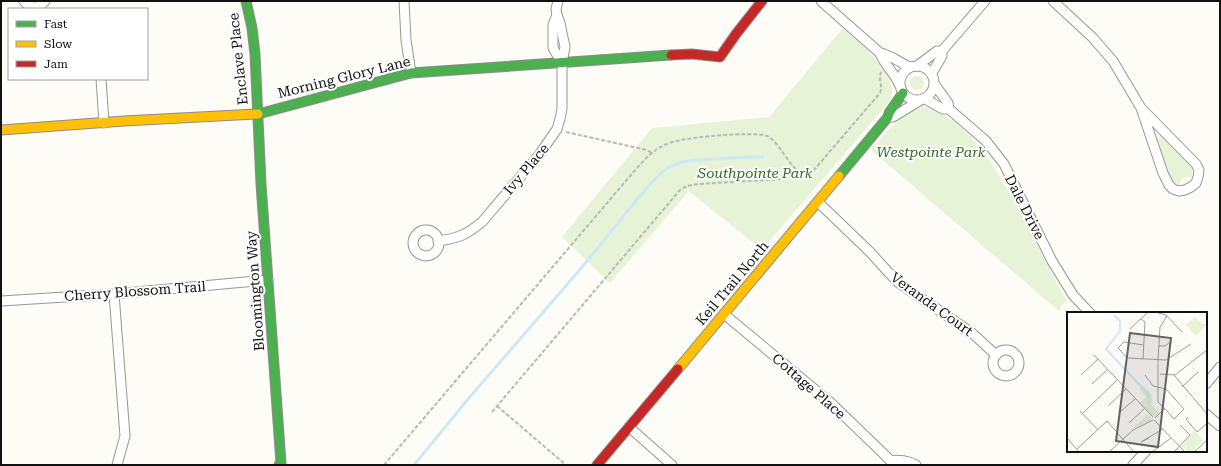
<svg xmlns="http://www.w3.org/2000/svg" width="1221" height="466" viewBox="0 0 1221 466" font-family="'Roboto Serif',serif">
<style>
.green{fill:#e7f3d7}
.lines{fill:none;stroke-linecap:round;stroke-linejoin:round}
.stream{stroke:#cde8f7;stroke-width:3}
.street-casing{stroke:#979795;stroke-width:11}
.fast-casing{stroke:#8e8d8b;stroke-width:11}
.slow-casing{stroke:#8e8d8b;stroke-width:11}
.jam-casing{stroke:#8e8d8b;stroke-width:11}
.path{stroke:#b9b9b8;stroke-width:2;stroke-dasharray:4 2;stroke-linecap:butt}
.street{stroke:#fffffe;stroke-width:9}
.fast{stroke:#4caf50;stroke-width:9}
.slow{stroke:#ffc107;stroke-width:9}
.jam{stroke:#c62828;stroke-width:9}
.labels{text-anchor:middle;stroke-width:4;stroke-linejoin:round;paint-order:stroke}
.street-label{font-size:14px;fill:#111;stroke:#fff}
.park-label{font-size:14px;font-style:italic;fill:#2f6b1f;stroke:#fff}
.inset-river{fill:none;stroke:#cde8f7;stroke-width:2}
.inset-road{fill:none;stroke:#9f9e9b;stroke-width:1}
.view{fill:#646362;fill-opacity:0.15;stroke:#646362;stroke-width:2}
.inset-edge{fill:none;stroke:#111;stroke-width:2}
</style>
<rect width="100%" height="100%" fill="#fdfcf7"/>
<g class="green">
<path d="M843,28C860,44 889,66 892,90C893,94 891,98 889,102L762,250L689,191L610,283L562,237L652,128L769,117Z"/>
<circle cx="917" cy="83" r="7"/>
<path d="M922,107C932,107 938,112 947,117C977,137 996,169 1013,199C1032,232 1047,267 1066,299L1059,311L871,150C885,134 901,113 922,107Z"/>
<path d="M1161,135L1190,166C1193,170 1193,174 1191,178L1188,177L1185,178L1180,181V184L1174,183L1169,176L1155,140L1159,138Z"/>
</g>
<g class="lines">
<path class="stream" d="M414,465L469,398L583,266L639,197L655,179L667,168L682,162L695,160L749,157H763"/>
<g class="street-casing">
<g id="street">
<path d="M24,1C30,9 39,9 45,1"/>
<path d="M404,1L406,40L411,73"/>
<path d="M821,1L880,53C891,55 900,63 910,67"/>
<path d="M1053,1L1092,37L1113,61L1141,108L1163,173L1169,185L1173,189L1179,191L1185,190L1191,187L1196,183L1198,177L1199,170L1196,164L1141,108"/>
<path d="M557,15L553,25V48L562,63"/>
<path d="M942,51L985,1"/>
<path d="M880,53C884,65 895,73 900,86"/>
<circle cx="917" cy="83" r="17"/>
<path d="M917,66L937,51H942"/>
<path d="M932,73L942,56V51"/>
<path d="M101,79L104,123"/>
<path d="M935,85L948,103L949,109"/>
<path d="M925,99L943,109H949L986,141L1004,164L1052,261L1073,295L1090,313"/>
<path d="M888,117H893L919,101"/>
<path d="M818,202L870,252L889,273L899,283L972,333L996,355"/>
<circle cx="426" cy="243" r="13"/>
<path d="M438,241C459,238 466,235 482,222L539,155L557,129L560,119L562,109V63L565,47L560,23L557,15L556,9L558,1"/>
<path d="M114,294L125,436L117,465"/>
<path d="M1,301L114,294L268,280"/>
<path d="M724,314L830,402L891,461"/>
<circle cx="1006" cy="363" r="13"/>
<path d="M1206,384L1220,367"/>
<path d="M1206,414L1220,426"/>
<path d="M629,427L672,465"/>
<path d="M891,465V461C898,459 909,461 916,465"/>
<path d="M1133,465L1146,451"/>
</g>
</g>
<g class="fast-casing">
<g id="fast">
<path d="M246,1L252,28L255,54L261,184L281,463L279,465"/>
<path d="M258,114L411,73L671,55"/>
<path d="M839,176L888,117L889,113L903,93"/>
</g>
</g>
<g class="slow-casing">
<g id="slow">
<path d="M1,130L124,121L258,114"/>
<path d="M678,369L839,176"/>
</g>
</g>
<g class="jam-casing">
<g id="jam">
<path d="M671,55L692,54L720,57L736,34L762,1"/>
<path d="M597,465L678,369"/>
</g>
</g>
<g class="path">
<path d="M566,132L647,150L652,153"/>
<path d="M497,406L566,465"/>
<path d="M492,412L680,190L687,186L698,184L783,179L792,176L797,171"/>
<path d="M384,465L636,169C645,159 654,149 667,144C681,137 754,131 767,136C781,142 792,175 806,174C809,174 812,172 814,170L880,93C883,85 878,79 881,72"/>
</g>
<use href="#street" class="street"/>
<use href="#fast" class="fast"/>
<use href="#slow" class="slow"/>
<use href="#jam" class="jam"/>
</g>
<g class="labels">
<g class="street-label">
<text transform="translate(238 59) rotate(-96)" y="5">Enclave Place</text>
<text transform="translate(344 77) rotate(-14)" y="5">Morning Glory Lane</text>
<text transform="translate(526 169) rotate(-50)" y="5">Ivy Place</text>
<text transform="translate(1025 207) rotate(63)" y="5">Dale Drive</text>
<text transform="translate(732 283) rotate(-50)" y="5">Keil Trail North</text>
<text transform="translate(135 291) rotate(-4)" y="5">Cherry Blossom Trail</text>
<text transform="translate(255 291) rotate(-94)" y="5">Bloomington Way</text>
<text transform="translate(932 304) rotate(36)" y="5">Veranda Court</text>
<text transform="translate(809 386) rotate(41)" y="5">Cottage Place</text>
</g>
<g class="park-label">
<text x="931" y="157">Westpointe Park</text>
<text x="755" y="178">Southpointe Park</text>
</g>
</g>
<g transform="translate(1067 312)">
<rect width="140" height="140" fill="#fdfcf7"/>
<path d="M128,5L135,12H140L129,24L119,13ZM77,74L85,83V93L92,101L89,104L86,105L73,91L79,85L72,77ZM81,102L84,106L82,110L65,117ZM127,118L137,129L123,140L114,134Z" fill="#e7f3d7"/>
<path class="inset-river" d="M47,3L53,9V19L39,37L81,82L82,92"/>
<path class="inset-road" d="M88,0L99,3L115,20M74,7L78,10L76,47M63,17L81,0M76,33L57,30L51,36L60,46L99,48L124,32M92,34H98L103,30M27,43L86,105M93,62L108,63L140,38M14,63L31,47M78,63L86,74L99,77L117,97L107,107L100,99M107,63L140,102M25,72L40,58M115,75L131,60M41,94L59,77M13,99L31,118M100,99L91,90V48L93,15L100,4M53,100L68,87M16,101L50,68M88,106L97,97M121,106L119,107L130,120L139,112M87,108L118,140M62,111L77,97M0,126L12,140M82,126L74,130L96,117M10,137L40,109L67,140M42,140L66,118L86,108M85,140L104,126M107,140L123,123L113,113M127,140L140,128"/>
<path class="view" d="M63,21L104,26L91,135L49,129Z"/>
<rect width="140" height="140" class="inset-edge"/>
</g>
<rect width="1221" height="466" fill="none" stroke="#111111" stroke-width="4"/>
<rect x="8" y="8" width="140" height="72" fill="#ffffff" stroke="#a0a0a0"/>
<rect x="16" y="21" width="20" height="6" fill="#4caf50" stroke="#a0a0a0"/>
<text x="44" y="28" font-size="12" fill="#111111">Fast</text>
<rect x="16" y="41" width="20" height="6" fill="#ffc107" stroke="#a0a0a0"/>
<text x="44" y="48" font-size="12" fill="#111111">Slow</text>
<rect x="16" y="61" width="20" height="6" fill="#c62828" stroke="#a0a0a0"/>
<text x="44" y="68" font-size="12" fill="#111111">Jam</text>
</svg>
